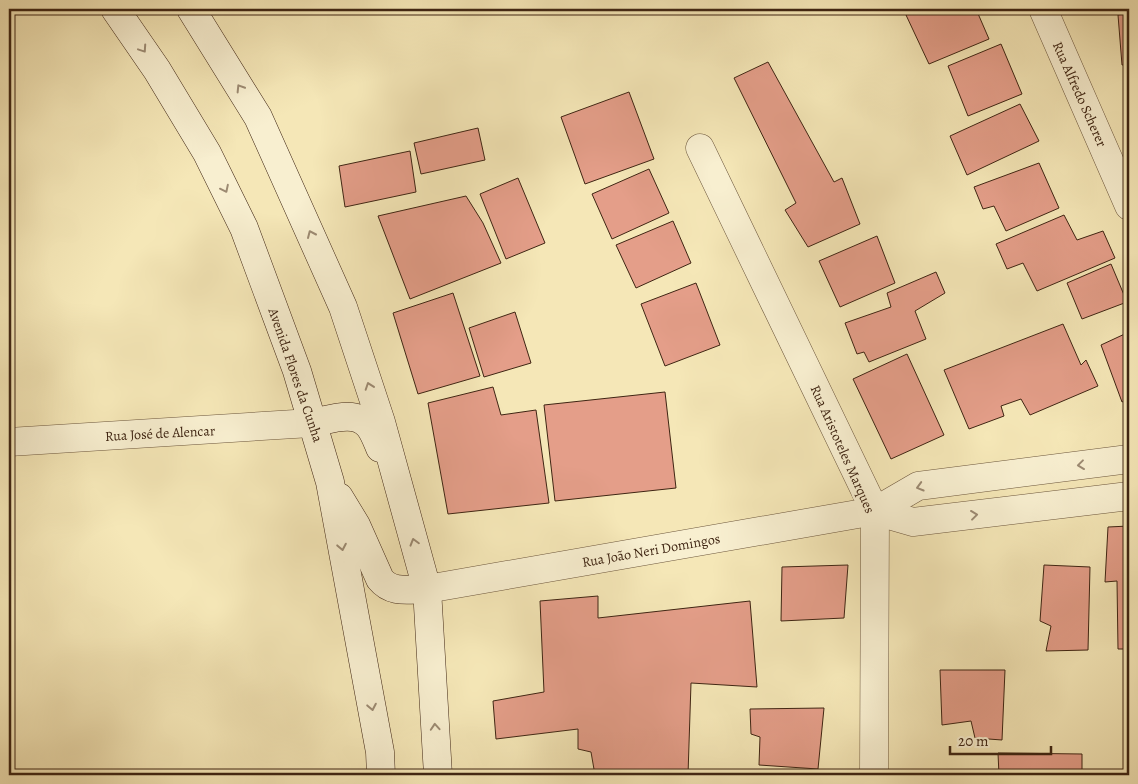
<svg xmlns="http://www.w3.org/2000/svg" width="1138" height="784" viewBox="0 0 1138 784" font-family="Alegreya,serif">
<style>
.building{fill:#e49e89;stroke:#3f2513}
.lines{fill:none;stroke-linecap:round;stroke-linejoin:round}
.street-casing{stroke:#6c563c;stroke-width:29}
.secondary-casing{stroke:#3f2513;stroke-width:29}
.street{stroke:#f8efd0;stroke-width:28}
.secondary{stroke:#f8efd0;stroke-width:28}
.oneway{stroke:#9c8a72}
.labels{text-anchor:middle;stroke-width:5;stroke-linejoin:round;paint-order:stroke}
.street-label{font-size:14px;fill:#3f2513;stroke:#f8efd0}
</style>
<rect width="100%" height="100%" fill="#f5e7b7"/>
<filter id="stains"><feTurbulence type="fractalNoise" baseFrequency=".004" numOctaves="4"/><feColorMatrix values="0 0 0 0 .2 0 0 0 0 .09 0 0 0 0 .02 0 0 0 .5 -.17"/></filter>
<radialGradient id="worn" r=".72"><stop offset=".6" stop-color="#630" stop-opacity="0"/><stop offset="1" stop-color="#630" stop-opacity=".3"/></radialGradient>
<g class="building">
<path d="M922,9H976L989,39L929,64L906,15Z"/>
<path d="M1129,13V64L1122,65L1118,15Z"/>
<path d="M1001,44L1022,94L968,116L948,66Z"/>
<path d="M768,62L834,182L842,178L860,224L808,247L785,210L796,203L734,78Z"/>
<path d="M629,92L654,159L585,184L561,117Z"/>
<path d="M1020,104L1039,141L967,175L950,136Z"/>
<path d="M478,128L485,160L421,174L414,143Z"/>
<path d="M410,151L416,192L345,207L339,166Z"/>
<path d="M1039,163L1059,208L1006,231L994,206L983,209L974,187Z"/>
<path d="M649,169L669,213L612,239L592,194Z"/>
<path d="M518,178L545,243L506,259L480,194Z"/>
<path d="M466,196L483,223L501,263L410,299L378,216Z"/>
<path d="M1064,215L1077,240L1103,231L1115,258L1037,291L1023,263L1007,269L996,244Z"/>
<path d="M673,221L691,263L636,288L616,245Z"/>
<path d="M877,236L895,283L840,307L819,261Z"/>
<path d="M1111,264L1127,302L1082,319L1067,283Z"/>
<path d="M936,272L945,293L915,311L926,339L869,362L864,352L857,354L845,323L891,307L887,293Z"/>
<path d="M696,283L720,345L665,366L641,304Z"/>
<path d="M453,293L480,376L418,394L393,313Z"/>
<path d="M515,312L531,363L484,377L469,328Z"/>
<path d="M1063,324L1081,365L1086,360L1098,386L1030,415L1021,399L1001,406L1004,416L969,429L944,370Z"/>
<path d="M1129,332V399L1122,402L1101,345Z"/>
<path d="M907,354L944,435L891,459L853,379Z"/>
<path d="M493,387L501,415L536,410L549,503L448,514L428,403Z"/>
<path d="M665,392L676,488L555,501L544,405Z"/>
<path d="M1129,526V649H1118L1117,581L1105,582L1108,527Z"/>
<path d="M848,565L844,618L781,621L782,567Z"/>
<path d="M1044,565L1090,567L1088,650L1046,651L1051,626L1040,621Z"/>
<path d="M598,596V618L750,601L757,687L691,683L688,775H595L591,752L578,749V729L496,739L493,701L544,692L540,601Z"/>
<path d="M940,670H1005L1002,740L975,738L971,721L942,725Z"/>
<path d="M824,708L818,769L759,765L760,737L751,734L750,709Z"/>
<path d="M998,753L1082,754V775H999Z"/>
</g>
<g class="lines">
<g class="street-casing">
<g id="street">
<path d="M1043,9L1129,206"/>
<path d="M700,148L875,511L874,775"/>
<path d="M9,442L311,423"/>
<path d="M875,511L913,522L1129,496"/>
<path d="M427,589L875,511L918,486L1129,459"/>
</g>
</g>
<g class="secondary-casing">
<g id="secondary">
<path d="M115,9L157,70L207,153L244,228L297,371L330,482L380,752L381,775"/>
<path d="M191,9L258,117L343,307L381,422L427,589L438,775"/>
<path d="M311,423C329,420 355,409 369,426C374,432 377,441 380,448"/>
<path d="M339,497L356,525L380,579C392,594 409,589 427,589"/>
</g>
</g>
<use href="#street" class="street"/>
<use href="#secondary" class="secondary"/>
</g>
<defs><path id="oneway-chevron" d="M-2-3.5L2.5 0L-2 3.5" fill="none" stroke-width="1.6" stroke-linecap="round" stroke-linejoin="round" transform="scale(1.25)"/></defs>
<g class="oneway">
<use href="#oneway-chevron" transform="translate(143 49) rotate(56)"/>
<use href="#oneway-chevron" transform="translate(240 88) rotate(-122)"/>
<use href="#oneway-chevron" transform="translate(225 189) rotate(64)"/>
<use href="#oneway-chevron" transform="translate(311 234) rotate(-114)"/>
<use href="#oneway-chevron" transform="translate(369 386) rotate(-109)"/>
<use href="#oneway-chevron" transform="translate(1081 465) rotate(173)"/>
<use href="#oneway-chevron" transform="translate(920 487) rotate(164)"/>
<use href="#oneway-chevron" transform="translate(974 515) rotate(-7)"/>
<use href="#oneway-chevron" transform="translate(414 542) rotate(-106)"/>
<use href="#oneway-chevron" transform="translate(342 547) rotate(79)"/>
<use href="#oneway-chevron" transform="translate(372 707) rotate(79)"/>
<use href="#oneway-chevron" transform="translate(435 727) rotate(-94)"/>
</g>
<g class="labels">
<g class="street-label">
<text transform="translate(1080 94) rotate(66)" y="5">Rua Alfredo Scherer</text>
<text transform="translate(296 375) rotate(71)" y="5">Avenida Flores da Cunha</text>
<text transform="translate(160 433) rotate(-3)" y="5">Rua José de Alencar</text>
<text transform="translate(843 449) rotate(66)" y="5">Rua Aristoteles Marques</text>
<text transform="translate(651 550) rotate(-10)" y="5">Rua João Neri Domingos</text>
</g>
</g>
<rect width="1138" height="784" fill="none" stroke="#f5e7b7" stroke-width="30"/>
<rect x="10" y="10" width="1118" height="764" fill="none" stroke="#3f2513" stroke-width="2.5"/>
<rect x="15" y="15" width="1108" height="754" fill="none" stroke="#3f2513"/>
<path d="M950 746v8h101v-8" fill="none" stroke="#3f2513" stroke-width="2.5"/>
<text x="958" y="746" font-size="15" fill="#3f2513" stroke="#f8efd0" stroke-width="4" paint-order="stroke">20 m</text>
<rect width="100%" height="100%" filter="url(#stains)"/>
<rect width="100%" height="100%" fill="url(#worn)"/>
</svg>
